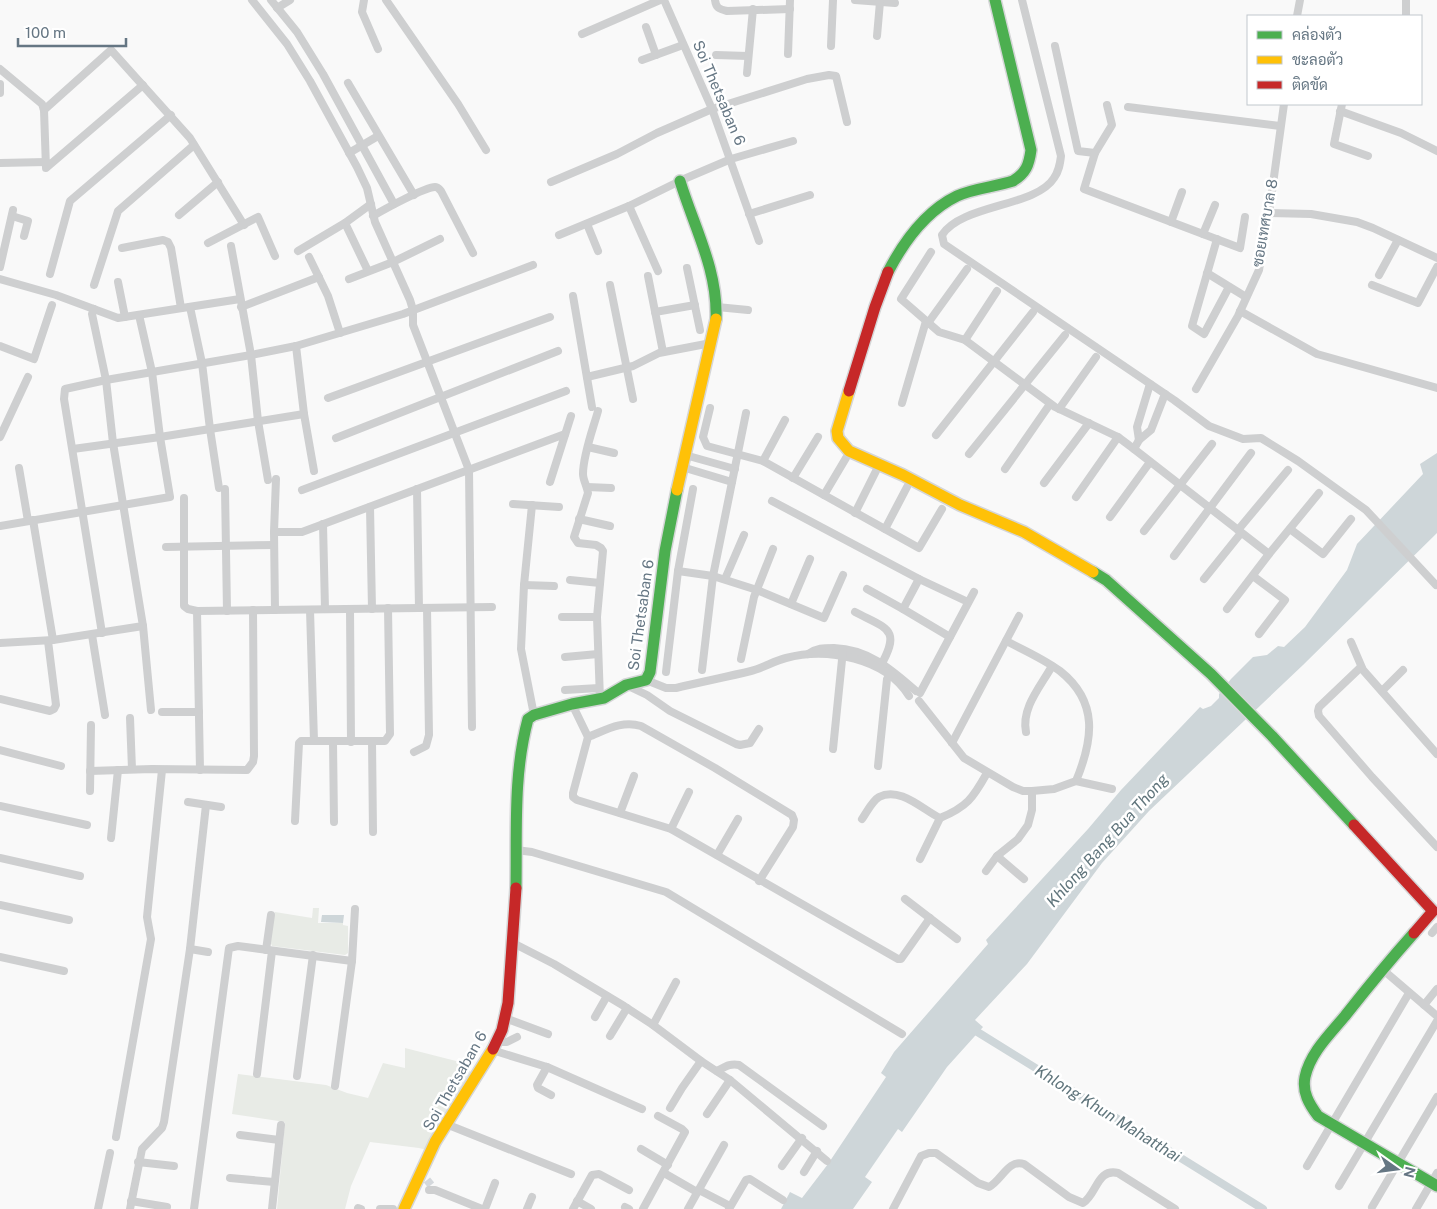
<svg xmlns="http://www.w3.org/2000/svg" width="1437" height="1209" viewBox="0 0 1437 1209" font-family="'Public Sans',Sarabun,sans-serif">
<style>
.green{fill:#e8ebe6}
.water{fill:#ced6d9}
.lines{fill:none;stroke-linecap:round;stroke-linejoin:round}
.canal{stroke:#ced6d9;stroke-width:8}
.street-tunnel{stroke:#d4d8dc;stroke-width:8;stroke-dasharray:8 4;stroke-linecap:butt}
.fast-casing{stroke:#d5d6d7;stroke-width:14}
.slow-casing{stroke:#d5d6d7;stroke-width:14}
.jam-casing{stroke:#d5d6d7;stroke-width:14}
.street{stroke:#cecfd0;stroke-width:8}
.fast{stroke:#4caf50;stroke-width:11}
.slow{stroke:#ffc107;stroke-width:11}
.jam{stroke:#c62828;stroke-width:11}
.labels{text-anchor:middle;stroke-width:5;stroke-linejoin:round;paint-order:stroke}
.street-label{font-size:15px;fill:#657683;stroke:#fff}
.water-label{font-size:16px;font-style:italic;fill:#60757c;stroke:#fff}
</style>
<rect width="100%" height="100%" fill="#f9f9f9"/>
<g class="green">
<path d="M313,908H319L318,923H343V925L348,926V953L345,955L272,946L270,941L275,912L312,918Z"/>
<path d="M405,1048L460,1062L471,1072L427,1150L419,1148L370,1142L351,1186L345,1209H277L285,1122L232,1114L238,1074L326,1085L347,1093L368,1098L383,1063L405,1068Z"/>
</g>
<g class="water">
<path d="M1437,453V533L1303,665L1149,811L1102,863L1027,964L975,1020L983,1027L947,1067L902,1132L898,1129L865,1177L872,1182L853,1209H781L790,1192L802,1198L828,1164L886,1077L881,1073L894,1052L988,944L986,940L1088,829L1121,790L1200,707L1203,709L1211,706L1219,698V694L1231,679L1253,657L1267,655L1278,646L1284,647L1305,627L1347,570L1357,544L1423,474L1420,464Z"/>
<path d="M322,915H344L343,923L321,922Z"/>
</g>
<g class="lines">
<path class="canal" d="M971,1028L1263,1209"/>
<path class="street-tunnel" d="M427,1180L431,1185"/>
<g class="fast-casing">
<g id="fast">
<path d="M680,181C694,227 718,270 716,319"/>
<path d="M888,272C903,243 926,211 957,196C974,188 995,187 1013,181C1026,173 1029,165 1031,150L995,0"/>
<path d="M1093,572L1106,580L1211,674L1272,736L1354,825"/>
<path d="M516,888C517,831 513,775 528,719L534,715L572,704L604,698L626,685L646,680L650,672L665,551L677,490"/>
<path d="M1414,933C1390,960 1367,988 1345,1016C1330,1034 1310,1053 1305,1077C1302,1092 1309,1104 1318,1116L1437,1186"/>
</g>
</g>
<g class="slow-casing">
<g id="slow">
<path d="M849,391L837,431L838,438L849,451L903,475L960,505L1024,532L1093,572"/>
<path d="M677,490L716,319"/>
<path d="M404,1209L435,1142L493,1049"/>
</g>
</g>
<g class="jam-casing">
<g id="jam">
<path d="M849,391L875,307L888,272"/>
<path d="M1354,825L1433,911L1414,933"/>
<path d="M493,1049L502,1030L508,1003L516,888"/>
</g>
</g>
<g class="street">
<path d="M252,0L287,44L310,81L357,167L367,188L375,222L410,300L413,310V325L469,470L472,727"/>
<path d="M271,0L297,32L323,74L394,204"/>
<path d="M364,0L362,12L378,49"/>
<path d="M386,0L458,104L486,150"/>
<path d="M664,0L712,109L759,241"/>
<path d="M715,0C716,8 719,9 727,11L790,9"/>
<path d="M855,0L895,3"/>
<path d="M1022,0L1061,156C1060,164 1059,171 1054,178C1036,207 962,204 942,235L944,244L1174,400L1209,426L1243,439L1261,438L1298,461L1366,510L1436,585"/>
<path d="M1406,0V16"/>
<path d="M277,8L290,0"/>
<path d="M1297,16L1300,0"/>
<path d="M646,27L656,55"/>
<path d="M582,34L660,0"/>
<path d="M877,36L880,2"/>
<path d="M831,46L833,0"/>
<path d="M1055,46L1078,151L1095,153L1112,125L1107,105"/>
<path d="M788,54L790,0"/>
<path d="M716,55L748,56"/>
<path d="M642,60L683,45"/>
<path d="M0,69L42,104L44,110L46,168L143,85"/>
<path d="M747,73L753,9"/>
<path d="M348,83L414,195"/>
<path d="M0,93V84"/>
<path d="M1342,104L1334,144L1368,156"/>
<path d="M1128,107L1280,126"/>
<path d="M44,110L111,50L190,138L244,225"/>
<path d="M1340,111L1401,133L1437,151"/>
<path d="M349,153L378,136"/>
<path d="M1095,153L1084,189L1240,248L1245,217"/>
<path d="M0,163L46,162"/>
<path d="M551,182L617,154L657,133L712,109L807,79L829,75L836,76L847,122"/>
<path d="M629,206L658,271"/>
<path d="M1269,213L1311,214L1357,222L1373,228L1437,258"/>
<path d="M749,214L810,195"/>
<path d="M179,215L218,182"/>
<path d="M12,216L28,221L24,236"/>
<path d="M373,216C383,210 425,187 435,187C438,187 439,189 441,191L473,253"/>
<path d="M1171,222L1182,192"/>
<path d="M345,223L368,271"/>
<path d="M587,224L598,251"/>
<path d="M1203,234L1215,205"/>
<path d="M559,235L629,206L684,179L731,159L793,141"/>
<path d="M1217,239L1192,326L1204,334L1229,287"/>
<path d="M208,243L258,217L275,256"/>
<path d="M231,246L251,355L258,421L268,480"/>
<path d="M122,248L163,240L168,242L171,248L181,308"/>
<path d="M298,251L345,223L371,204"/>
<path d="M931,252L901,299L939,332L965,340L1055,407L1118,437L1134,449"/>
<path d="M309,257L328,296L340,333"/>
<path d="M0,267L13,210"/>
<path d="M687,268L700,330"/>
<path d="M1207,273L1246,297"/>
<path d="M50,274L70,201L171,115"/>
<path d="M1379,275L1398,240"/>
<path d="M648,276L663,352"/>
<path d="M0,279L56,295L118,318L240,299"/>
<path d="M349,279L393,262L440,239"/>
<path d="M118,282L125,317"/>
<path d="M94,285L118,211L194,145"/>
<path d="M610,285L633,399"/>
<path d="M1372,285L1418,303L1437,267"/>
<path d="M573,296L592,407"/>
<path d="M190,307L202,363L210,429L219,488"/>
<path d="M241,307L319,277"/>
<path d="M717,307L748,310"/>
<path d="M1240,311L1317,354L1437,388"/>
<path d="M655,312L695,305"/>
<path d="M928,323L967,269"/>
<path d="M965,340L997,291"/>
<path d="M0,346L34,359L52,305"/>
<path d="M296,346L304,414L314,471"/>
<path d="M587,377L633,366L659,353L711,343"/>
<path d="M1150,384L1137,427L1139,440L1151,430L1165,394"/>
<path d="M1196,389L1238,316L1259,270L1269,213L1284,104"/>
<path d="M328,398L550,317"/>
<path d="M902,403L926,321"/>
<path d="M710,408L703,437L707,446L763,461L919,548L942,509"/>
<path d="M1059,409L1096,357"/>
<path d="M598,411C593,429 583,455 583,474C583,480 587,486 588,493L574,537L578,543L596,545L601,548L603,551L597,617L600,699"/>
<path d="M936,435L1033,312"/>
<path d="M0,437L28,377"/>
<path d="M336,438L558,351"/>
<path d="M1139,440L1134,449L1269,554"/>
<path d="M588,447L614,453"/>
<path d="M73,449L160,437L304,414"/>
<path d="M969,454L1065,335"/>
<path d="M685,455L735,469"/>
<path d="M763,461L785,420"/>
<path d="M682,467L732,482"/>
<path d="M19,468L28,521"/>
<path d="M1005,469L1050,404"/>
<path d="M793,478L818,437"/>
<path d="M550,482L571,416"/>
<path d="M1044,483L1089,423"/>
<path d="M587,487L611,488"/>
<path d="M225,489L227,611"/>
<path d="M417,489L419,608"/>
<path d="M693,489L678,571L713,576L746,413"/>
<path d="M302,490L566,391"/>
<path d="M824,495L846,458"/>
<path d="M1076,497L1118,437"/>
<path d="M184,498V606L188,609L197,611L492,607"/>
<path d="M772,501L919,579L968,602"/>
<path d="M513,504L559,507"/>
<path d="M532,505L524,585L521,649L534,715"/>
<path d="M370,507L372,609"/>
<path d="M855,513L876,471"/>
<path d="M1110,517L1150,462"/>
<path d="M579,519L610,526"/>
<path d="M33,520L53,640"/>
<path d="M323,524L325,609"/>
<path d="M0,526L170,497L160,437L152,372L139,315"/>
<path d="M885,529L907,487"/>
<path d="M1290,529L1323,554L1351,519"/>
<path d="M1238,530L1288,470"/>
<path d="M1144,531L1212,444"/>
<path d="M274,532H302L565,434"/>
<path d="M166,547L274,545"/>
<path d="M1174,556L1251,453"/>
<path d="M1253,576L1285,600L1259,634"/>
<path d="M725,579L744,535"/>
<path d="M919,579L903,609L950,637"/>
<path d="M1204,579L1241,533"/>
<path d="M570,580L600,583"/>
<path d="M524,585L554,586"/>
<path d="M867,589L903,609"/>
<path d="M791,604L810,559"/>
<path d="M350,609L351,742"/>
<path d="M1227,609L1269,554L1319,493"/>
<path d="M275,610L274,532L276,479"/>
<path d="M310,610L314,741"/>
<path d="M197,611L200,770"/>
<path d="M855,612C887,629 902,628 880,667"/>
<path d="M562,617H597"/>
<path d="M143,626L151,710"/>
<path d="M102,633L64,399L65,389L106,380L251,355L296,346L403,314L533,265"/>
<path d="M92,635L105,715"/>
<path d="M1351,642L1363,670L1437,754"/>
<path d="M0,643L53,640L143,626L113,443L106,380L92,314L94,309"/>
<path d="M808,654C817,648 823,648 834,648C868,649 891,669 916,691"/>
<path d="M565,657L598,654"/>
<path d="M741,659L754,597L773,549"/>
<path d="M1361,667L1319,707L1318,711L1319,716L1372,777L1437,847"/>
<path d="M702,670L713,576L757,590L824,618L843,575"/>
<path d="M666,672L678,571"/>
<path d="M646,680L666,688H676C701,682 726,677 751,671C763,668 774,661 786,658C827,647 886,658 909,696"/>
<path d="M626,685L647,695L670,711L736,744L740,745L750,743L759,729"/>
<path d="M565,690L599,688"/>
<path d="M1382,691L1403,670"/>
<path d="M920,693L974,592"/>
<path d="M0,699L50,711L54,709L56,705L48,641"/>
<path d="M919,701L964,758L1013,787L1023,791H1032L1054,789L1076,781C1093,740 1099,702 1060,671C1044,659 1024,650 1006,641"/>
<path d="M572,704L588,737L573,793V797L577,800L671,829L898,959H901L930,918"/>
<path d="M162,712H199"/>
<path d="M130,718L132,769"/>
<path d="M1026,732C1021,708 1041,686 1052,666"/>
<path d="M588,737C606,730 622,720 641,726L715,768L792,815L794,820L793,827L759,881"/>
<path d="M372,741L373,832"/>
<path d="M333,742L334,822"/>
<path d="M952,743L1019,616"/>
<path d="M833,749L843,650"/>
<path d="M0,750L61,766"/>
<path d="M414,752L426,746L429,735L427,608"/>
<path d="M878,766L887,679L892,672"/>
<path d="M90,771L152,769L247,770L253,762L254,756L253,610"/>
<path d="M1076,781L1112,789"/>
<path d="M90,791L91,725"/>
<path d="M188,802L221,807"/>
<path d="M0,806L87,825"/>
<path d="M620,813L634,776"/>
<path d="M862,819C867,812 872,801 879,797C900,786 923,810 940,818C967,807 973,798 987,773"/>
<path d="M295,821L299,743L301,741H385L390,734L388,608"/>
<path d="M671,829L689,792"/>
<path d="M111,838L118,770"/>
<path d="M516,850L532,852L666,892L902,1034"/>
<path d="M717,855L738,819"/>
<path d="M997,856L1024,879"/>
<path d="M0,858L80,876"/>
<path d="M920,859L940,818"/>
<path d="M986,871L997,856L1018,839L1028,825L1032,810V791"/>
<path d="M905,899L957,939"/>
<path d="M0,905L69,920"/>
<path d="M1432,933L1437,927"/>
<path d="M513,943L554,964L624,1006L653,1025L701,1061L730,1080L827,1161"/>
<path d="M190,949L208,952"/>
<path d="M266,950L271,915"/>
<path d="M0,957L64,971"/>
<path d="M1382,969L1437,1016"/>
<path d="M1424,1005L1437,989"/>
<path d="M595,1017L607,996"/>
<path d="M505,1018L548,1034"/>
<path d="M653,1025L676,982"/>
<path d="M610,1036L627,1008"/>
<path d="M496,1042H507L517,1037"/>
<path d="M492,1050L547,1067L642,1109"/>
<path d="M547,1067L537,1085L538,1088L551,1095"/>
<path d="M717,1071C725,1067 730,1063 739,1065L823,1126"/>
<path d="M257,1074L272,951"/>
<path d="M297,1076L313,955"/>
<path d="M335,1086L352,961L355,909"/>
<path d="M670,1108L682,1088L701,1061"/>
<path d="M707,1114L730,1080"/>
<path d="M446,1124L571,1174"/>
<path d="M240,1135L279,1140"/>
<path d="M116,1137L151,939L147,917L162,770"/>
<path d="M641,1149L668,1165"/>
<path d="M138,1162L174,1166"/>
<path d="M782,1166L802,1138"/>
<path d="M1307,1166L1409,993"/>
<path d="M804,1172L817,1151"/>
<path d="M664,1173L697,1192"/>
<path d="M230,1178L274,1182"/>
<path d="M1339,1186L1437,1021"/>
<path d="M429,1190H435L482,1209"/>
<path d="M699,1190L730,1206"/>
<path d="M131,1201L167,1207"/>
<path d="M577,1201L591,1209"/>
<path d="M625,1207L629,1209"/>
<path d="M1372,1207L1437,1097"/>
<path d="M358,1208L361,1209"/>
<path d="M98,1209L110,1153"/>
<path d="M130,1209L142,1149L162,1128L164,1122L190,949L206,805"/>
<path d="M194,1209L229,948L238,946L352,961"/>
<path d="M272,1209L281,1125"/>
<path d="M380,1209H393"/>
<path d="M485,1209L495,1183"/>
<path d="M527,1209L532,1197"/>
<path d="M573,1209L592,1175L599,1174L629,1190"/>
<path d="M643,1209L685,1132L682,1129L658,1116"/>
<path d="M688,1209L724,1145"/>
<path d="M729,1209L746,1180L750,1179L783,1200"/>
<path d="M893,1209L921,1156L929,1153H936L978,1183L989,1187C1002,1180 1008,1159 1024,1164L1069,1197L1083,1203C1097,1194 1097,1168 1118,1173L1175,1209"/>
<path d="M1416,1209L1437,1173"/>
</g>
<use href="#fast" class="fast"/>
<use href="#slow" class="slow"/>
<use href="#jam" class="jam"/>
</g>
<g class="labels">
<g class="street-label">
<text transform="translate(719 93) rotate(67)" y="5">Soi Thetsaban 6</text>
<text transform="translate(1265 223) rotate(-80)" y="5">ซอยเทศบาล 8</text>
<text transform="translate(641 615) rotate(-82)" y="5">Soi Thetsaban 6</text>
<text transform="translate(455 1081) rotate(-60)" y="5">Soi Thetsaban 6</text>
</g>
<g class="water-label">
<text transform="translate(1107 840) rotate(-48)" y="6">Khlong Bang Bua Thong</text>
<text transform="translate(1108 1113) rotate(32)" y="6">Khlong Khun Mahatthai</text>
</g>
</g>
<rect x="1247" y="15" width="175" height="90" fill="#ffffff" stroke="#c1c8cd"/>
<rect x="1257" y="31" width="25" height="8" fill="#4caf50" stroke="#c1c8cd"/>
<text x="1292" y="40" font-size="15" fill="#657683">คล่องตัว</text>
<rect x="1257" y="56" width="25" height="8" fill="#ffc107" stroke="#c1c8cd"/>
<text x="1292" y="65" font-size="15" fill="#657683">ชะลอตัว</text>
<rect x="1257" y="81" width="25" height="8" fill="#c62828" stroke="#c1c8cd"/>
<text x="1292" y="90" font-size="15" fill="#657683">ติดขัด</text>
<g transform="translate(1397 1169) rotate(104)" stroke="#ffffff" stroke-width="4" paint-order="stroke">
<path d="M0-4L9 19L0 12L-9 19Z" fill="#657683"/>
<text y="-8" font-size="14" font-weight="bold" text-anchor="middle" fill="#657683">N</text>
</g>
<path d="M18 38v8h108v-8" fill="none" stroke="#657683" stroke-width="2.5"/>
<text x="25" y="38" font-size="15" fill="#657683" stroke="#ffffff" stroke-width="4" paint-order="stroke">100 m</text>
</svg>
